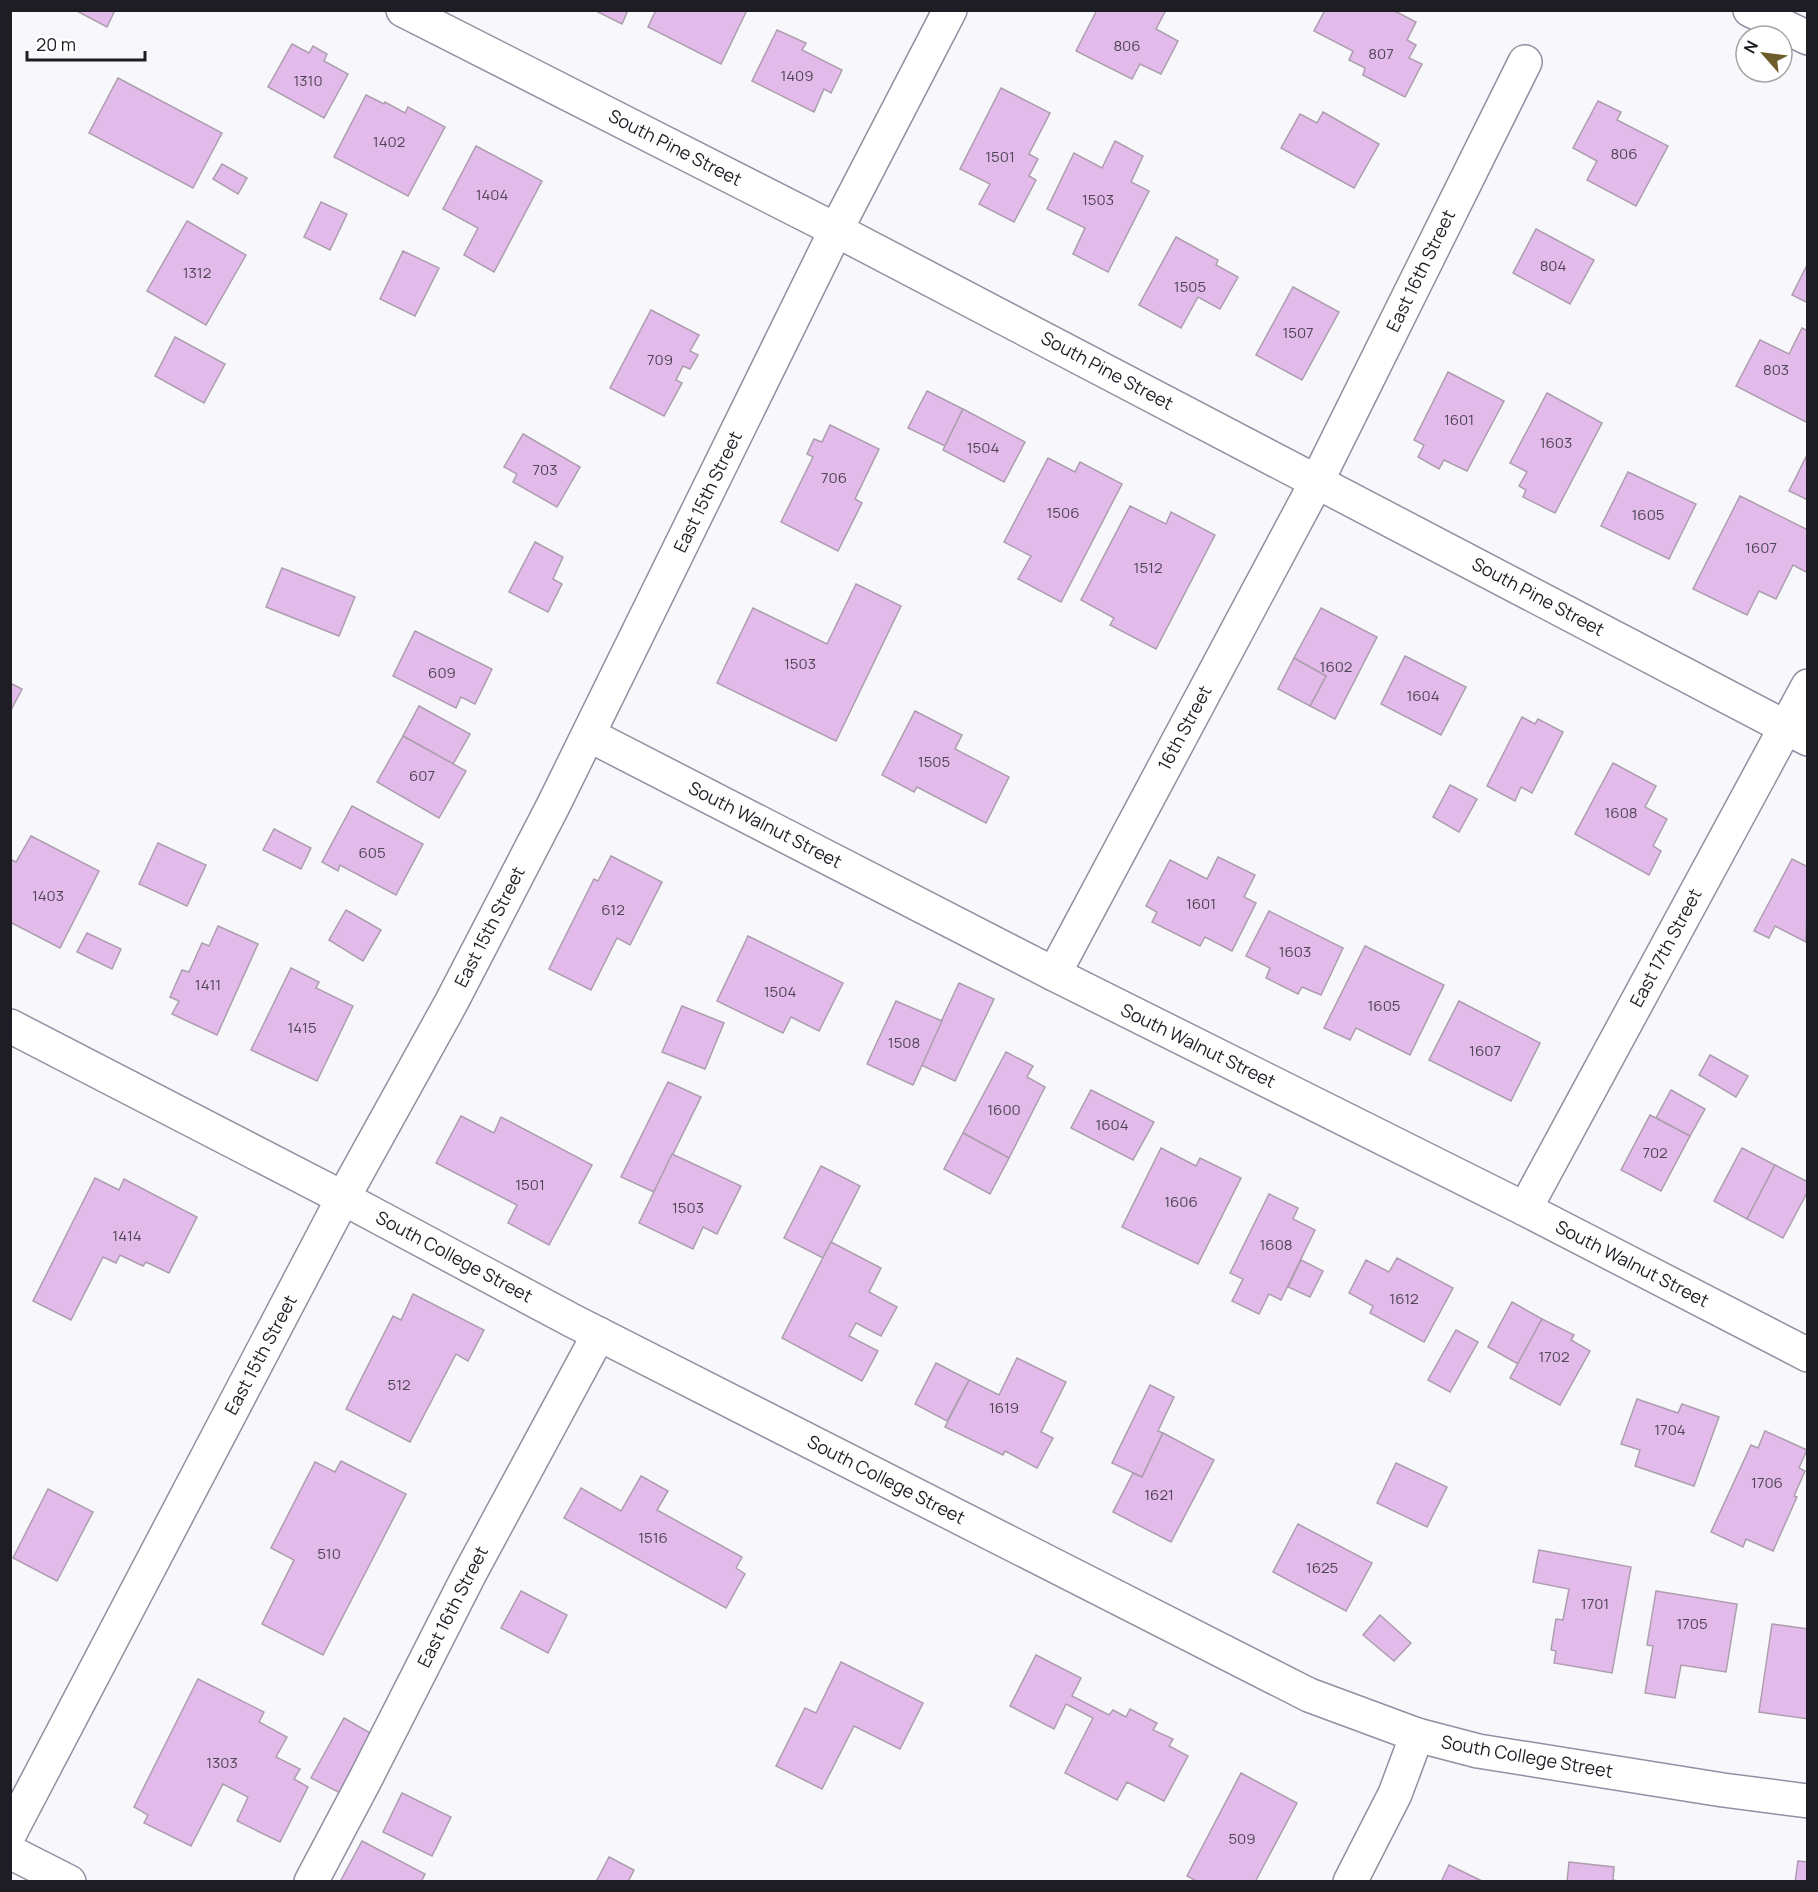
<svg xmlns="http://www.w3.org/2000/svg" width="1818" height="1892" viewBox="0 0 1818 1892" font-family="Manrope,sans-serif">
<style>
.building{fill:#e3bbea;stroke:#ad9eaf;stroke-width:1.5}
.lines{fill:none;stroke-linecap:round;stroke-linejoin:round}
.street-casing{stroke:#938fa3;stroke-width:36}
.secondary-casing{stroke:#938fa3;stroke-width:36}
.street{stroke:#fff;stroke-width:33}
.secondary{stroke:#fff;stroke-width:33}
.labels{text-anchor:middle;stroke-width:4.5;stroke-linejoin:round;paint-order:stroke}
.number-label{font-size:15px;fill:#4f4456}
.street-label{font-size:18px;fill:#1e1d24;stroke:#fff}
</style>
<rect width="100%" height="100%" fill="#f8f7fc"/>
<g class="building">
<path d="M75,10H115L107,27Z"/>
<path d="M594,10H628L622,24Z"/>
<path d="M656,10H747L721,64L648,27Z"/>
<path d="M1097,10H1166L1156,29L1178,41L1161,74L1140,64L1132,79L1076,51Z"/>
<path d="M1325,10H1393L1416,22L1407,40L1416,45L1409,58L1422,64L1405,97L1363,75L1365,68L1349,60L1353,51L1314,31Z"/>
<path d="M777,30L806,43L802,50L842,70L831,93L824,89L814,112L752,81Z"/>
<path d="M292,44L309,53L313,46L327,54L324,61L348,74L324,118L268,87Z"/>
<path d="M118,78L222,133L193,188L89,133Z"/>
<path d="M1001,88L1050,113L1029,154L1038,159L1029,176L1036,180L1014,222L979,204L990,184L960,169Z"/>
<path d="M366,95L384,104L385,102L405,113L408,107L445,127L408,196L334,157Z"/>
<path d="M1598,101L1621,112L1617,120L1668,146L1636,206L1587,180L1597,161L1573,148Z"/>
<path d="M1323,112L1379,144L1354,188L1281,148L1300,114L1317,123Z"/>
<path d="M1115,141L1143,156L1131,182L1149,191L1108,272L1073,254L1085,228L1047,209L1074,153L1102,168Z"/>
<path d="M476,146L542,181L494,272L464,255L478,228L443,209Z"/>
<path d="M222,164L247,178L238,194L213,179Z"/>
<path d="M321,202L347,214L330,250L304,237Z"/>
<path d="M187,221L246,255L206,325L147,291Z"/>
<path d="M1536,229L1594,260L1570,304L1513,273Z"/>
<path d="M1176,237L1218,260L1216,265L1238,277L1220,309L1198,297L1181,328L1139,305Z"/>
<path d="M403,251L439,268L415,316L380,299Z"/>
<path d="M1808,263V303L1792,295Z"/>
<path d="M1293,287L1339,312L1302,380L1256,355Z"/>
<path d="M651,310L699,335L690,351L698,355L690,369L683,366L676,380L682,383L664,416L610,388Z"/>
<path d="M1802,328L1808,331V423L1736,386L1760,340L1789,354Z"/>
<path d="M175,337L225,364L204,403L155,376Z"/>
<path d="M1448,372L1504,401L1467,471L1444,460L1439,469L1418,457L1424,445L1414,440Z"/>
<path d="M927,391L963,409L945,446L908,428Z"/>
<path d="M1547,393L1602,423L1555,513L1523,497L1526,490L1519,486L1527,472L1510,463Z"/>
<path d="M963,409L1025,442L1004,482L943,450Z"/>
<path d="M830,425L879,449L855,499L862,503L838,551L781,522L813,457L807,454L814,439L822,442Z"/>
<path d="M523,434L580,467L557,507L513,482L517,474L504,467Z"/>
<path d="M1807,455H1808V500L1789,491Z"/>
<path d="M1048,458L1075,472L1080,462L1122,484L1061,602L1018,579L1031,556L1004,542Z"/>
<path d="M1628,472L1696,504L1669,559L1601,526Z"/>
<path d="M1740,496L1808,530V573L1793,565L1776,599L1759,591L1747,615L1693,589Z"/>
<path d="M1130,506L1166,524L1171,512L1215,535L1156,649L1110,625L1114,618L1081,600Z"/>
<path d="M535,542L563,557L553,579L562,584L548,612L509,592Z"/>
<path d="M282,568L355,597L339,636L266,607Z"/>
<path d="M856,584L901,606L836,741L717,683L753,608L827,644Z"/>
<path d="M1321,608L1377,637L1335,719L1310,706L1326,676L1294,658Z"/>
<path d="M415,631L492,669L475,704L461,697L456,708L393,676Z"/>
<path d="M1405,656L1466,687L1441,735L1381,704Z"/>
<path d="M1294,658L1326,676L1310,706L1278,689Z"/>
<path d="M10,683L22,689L10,712Z"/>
<path d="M419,706L470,734L453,764L403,736Z"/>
<path d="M915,711L962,735L955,749L1009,777L986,823L917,787L914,792L882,775Z"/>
<path d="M1522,717L1535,724L1538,719L1563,732L1532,793L1521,787L1515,801L1487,786Z"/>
<path d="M403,736L466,771L439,818L377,782Z"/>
<path d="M1613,763L1656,786L1645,807L1667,819L1653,846L1661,851L1649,875L1575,834Z"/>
<path d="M1450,785L1477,799L1459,832L1433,817Z"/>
<path d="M352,806L423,844L396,895L340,865L338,871L322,862Z"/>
<path d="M274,829L311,848L301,869L263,850Z"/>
<path d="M31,836L99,871L60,948L10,922V859L16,862Z"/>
<path d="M158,843L206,865L187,906L139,884Z"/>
<path d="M611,856L662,882L630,945L617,938L591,990L549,969L594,879L598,881Z"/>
<path d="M1218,857L1255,875L1244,897L1256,903L1232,951L1205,937L1200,946L1152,922L1157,912L1146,906L1170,860L1207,879Z"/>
<path d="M1792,859L1808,867L1806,942L1775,926L1769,938L1754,931Z"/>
<path d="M346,910L381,930L363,961L329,940Z"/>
<path d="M1269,911L1343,948L1321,995L1302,987L1298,994L1266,978L1270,968L1246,956Z"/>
<path d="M218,926L258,944L217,1035L172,1014L179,1001L170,997L182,970L189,972L202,943L209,946Z"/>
<path d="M87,933L121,949L112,969L77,952Z"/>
<path d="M748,936L843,983L819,1031L791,1017L783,1033L717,1001Z"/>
<path d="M1365,946L1444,985L1410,1055L1356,1028L1350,1040L1324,1028Z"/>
<path d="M291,968L319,982L316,988L353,1006L317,1081L251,1050Z"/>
<path d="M959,983L994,999L955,1081L921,1065Z"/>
<path d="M896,1001L942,1021L913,1085L867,1064Z"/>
<path d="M1459,1001L1540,1043L1511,1101L1429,1060Z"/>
<path d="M682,1006L724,1023L705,1069L662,1052Z"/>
<path d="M1006,1052L1033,1066L1027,1077L1045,1087L1009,1158L963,1133Z"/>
<path d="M1710,1055L1748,1076L1736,1097L1699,1075Z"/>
<path d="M668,1082L701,1097L654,1192L621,1177Z"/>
<path d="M1091,1090L1154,1122L1133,1160L1071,1128Z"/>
<path d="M1671,1090L1705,1109L1690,1136L1656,1118Z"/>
<path d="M1650,1115L1690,1136L1661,1191L1621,1170Z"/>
<path d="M461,1116L494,1133L501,1117L592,1165L549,1245L508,1223L517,1205L436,1163Z"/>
<path d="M963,1133L1009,1158L990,1194L944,1169Z"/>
<path d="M1161,1148L1196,1166L1200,1158L1241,1178L1198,1264L1122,1227Z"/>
<path d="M1742,1148L1775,1165L1747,1219L1714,1201Z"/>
<path d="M672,1154L741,1186L717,1234L703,1227L693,1249L639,1223Z"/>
<path d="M1775,1165L1808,1182V1191L1783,1238L1747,1219Z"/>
<path d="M821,1166L860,1186L823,1258L784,1238Z"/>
<path d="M95,1178L119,1190L124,1179L197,1217L169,1273L146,1262L143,1266L120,1255L116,1263L103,1257L71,1320L33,1301Z"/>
<path d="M1269,1194L1298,1208L1293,1219L1315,1230L1281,1300L1269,1294L1259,1314L1232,1301L1243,1279L1230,1273Z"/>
<path d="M831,1242L881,1268L869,1292L897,1307L881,1336L856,1323L849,1336L878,1351L862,1381L782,1338Z"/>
<path d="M1397,1258L1453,1288L1424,1342L1370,1313L1373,1306L1349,1293L1366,1260L1389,1272Z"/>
<path d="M1301,1260L1323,1271L1310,1297L1288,1287Z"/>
<path d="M413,1294L484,1330L468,1361L456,1354L410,1442L346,1409L393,1316L401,1320Z"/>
<path d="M1512,1302L1542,1319L1518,1364L1488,1347Z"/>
<path d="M1542,1319L1574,1335L1571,1340L1590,1351L1560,1405L1510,1378Z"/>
<path d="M1456,1330L1478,1342L1450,1392L1428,1380Z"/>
<path d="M1017,1358L1066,1382L1041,1432L1053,1438L1037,1468L1005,1451L1003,1455L945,1427L969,1380L999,1395Z"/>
<path d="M936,1363L969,1380L947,1421L915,1404Z"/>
<path d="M1150,1385L1174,1397L1158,1431L1163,1433L1142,1477L1112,1463Z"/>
<path d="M1637,1399L1678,1413L1682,1404L1719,1417L1694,1486L1635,1466L1640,1450L1621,1444Z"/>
<path d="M1765,1431L1807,1450L1799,1468L1805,1471L1794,1496L1797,1497L1773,1551L1746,1539L1743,1547L1711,1532L1751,1445L1758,1448Z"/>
<path d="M1163,1433L1214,1460L1171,1542L1113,1512L1133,1473L1142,1477Z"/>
<path d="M341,1461L406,1494L323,1655L262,1624L294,1560L271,1548L315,1462L335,1472Z"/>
<path d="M1396,1463L1447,1487L1427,1527L1377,1503Z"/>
<path d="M641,1476L668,1491L657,1510L742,1557L736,1568L745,1574L726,1608L564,1518L581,1488L621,1511Z"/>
<path d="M48,1489L93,1512L57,1581L13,1558Z"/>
<path d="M1298,1524L1372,1563L1346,1611L1273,1572Z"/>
<path d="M1539,1550L1631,1567L1612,1673L1554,1663L1556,1651L1551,1650L1556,1619L1563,1620L1569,1589L1533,1582Z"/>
<path d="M521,1591L567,1615L548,1653L501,1628Z"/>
<path d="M1656,1591L1737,1604L1726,1672L1681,1665L1675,1698L1645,1693L1653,1646L1647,1645Z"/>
<path d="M1380,1615L1411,1643L1394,1661L1363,1635Z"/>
<path d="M1772,1624L1808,1629V1719L1759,1712Z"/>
<path d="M1036,1655L1081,1678L1072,1696L1109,1715L1113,1710L1126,1717L1130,1709L1157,1723L1153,1730L1173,1739L1169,1746L1188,1756L1164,1801L1127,1782L1117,1800L1065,1773L1093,1718L1066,1704L1054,1729L1010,1706Z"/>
<path d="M841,1662L923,1703L900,1749L854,1726L822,1789L776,1766L805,1708L816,1713Z"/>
<path d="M198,1679L264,1712L259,1722L287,1737L276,1757L300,1769L294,1779L308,1787L280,1842L237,1821L248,1797L223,1784L191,1846L144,1823L148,1815L134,1807Z"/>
<path d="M344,1718L372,1734L340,1793L311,1778Z"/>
<path d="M1241,1773L1297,1803L1255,1882H1198L1187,1876Z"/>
<path d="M402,1793L451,1817L432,1856L383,1832Z"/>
<path d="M362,1841L425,1874L421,1882H340Z"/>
<path d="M609,1857L634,1870L628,1882H596Z"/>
<path d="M1798,1861L1808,1862V1882H1795Z"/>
<path d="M1569,1862L1614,1867L1613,1880L1623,1882H1567Z"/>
<path d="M1449,1865L1484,1882H1441Z"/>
</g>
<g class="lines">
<g class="street-casing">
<g id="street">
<path d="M1750,10L1808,38"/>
<path d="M589,735L1054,974L1525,1209L1808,1355"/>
<path d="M1054,974L1317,481L1525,62"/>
<path d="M10,1026L343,1198L573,1321L1309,1695L1417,1735L1478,1751L1723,1790L1808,1801"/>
<path d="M1525,1209L1808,686"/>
<path d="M10,1833L343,1198L451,1003L553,806L836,230L950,10"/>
<path d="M10,1852L69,1882"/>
<path d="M311,1882L366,1778L469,1575L599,1334"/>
<path d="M1350,1882L1395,1794L1417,1735"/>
</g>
</g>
<g class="secondary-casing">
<path id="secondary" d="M403,10L836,230L1808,739"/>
</g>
<use href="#street" class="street"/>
<use href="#secondary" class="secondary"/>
</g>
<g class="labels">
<g class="number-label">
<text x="1127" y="51">806</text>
<text x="1381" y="59">807</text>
<text x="797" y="81">1409</text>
<text x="308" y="86">1310</text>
<text x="389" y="147">1402</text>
<text x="1624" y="159">806</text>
<text x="1000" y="162">1501</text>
<text x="492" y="200">1404</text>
<text x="1098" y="205">1503</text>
<text x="1553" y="271">804</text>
<text x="197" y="278">1312</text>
<text x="1190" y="292">1505</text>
<text x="1298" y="338">1507</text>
<text x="660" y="365">709</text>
<text x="1776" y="375">803</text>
<text x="1459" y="425">1601</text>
<text x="1556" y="448">1603</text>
<text x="983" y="453">1504</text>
<text x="545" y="475">703</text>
<text x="834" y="483">706</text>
<text x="1063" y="518">1506</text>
<text x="1648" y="520">1605</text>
<text x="1761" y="553">1607</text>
<text x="1148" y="573">1512</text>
<text x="800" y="669">1503</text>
<text x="1336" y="672">1602</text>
<text x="442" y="678">609</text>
<text x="1423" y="701">1604</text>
<text x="934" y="767">1505</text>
<text x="422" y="781">607</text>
<text x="1621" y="818">1608</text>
<text x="372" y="858">605</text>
<text x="48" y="901">1403</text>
<text x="1201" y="909">1601</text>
<text x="613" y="915">612</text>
<text x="1295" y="957">1603</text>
<text x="208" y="990">1411</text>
<text x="780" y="997">1504</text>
<text x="1384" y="1011">1605</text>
<text x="302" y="1033">1415</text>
<text x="904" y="1048">1508</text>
<text x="1485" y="1056">1607</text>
<text x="1004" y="1115">1600</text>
<text x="1112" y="1130">1604</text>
<text x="1655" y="1158">702</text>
<text x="530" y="1190">1501</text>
<text x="1181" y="1207">1606</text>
<text x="688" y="1213">1503</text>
<text x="127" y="1241">1414</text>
<text x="1276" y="1250">1608</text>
<text x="1404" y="1304">1612</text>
<text x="1554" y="1362">1702</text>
<text x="399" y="1390">512</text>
<text x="1004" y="1413">1619</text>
<text x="1670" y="1435">1704</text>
<text x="1767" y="1488">1706</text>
<text x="1159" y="1500">1621</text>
<text x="653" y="1543">1516</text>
<text x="329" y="1559">510</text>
<text x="1322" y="1573">1625</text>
<text x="1595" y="1609">1701</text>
<text x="1692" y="1629">1705</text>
<text x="222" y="1768">1303</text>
<text x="1242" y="1844">509</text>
</g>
<g class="street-label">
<text transform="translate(675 148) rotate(27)" y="6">South Pine Street</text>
<text transform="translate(1421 271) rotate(-64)" y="6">East 16th Street</text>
<text transform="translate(1107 371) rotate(28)" y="6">South Pine Street</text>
<text transform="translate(708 492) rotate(-64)" y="6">East 15th Street</text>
<text transform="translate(1538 597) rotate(28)" y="6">South Pine Street</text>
<text transform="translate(1185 728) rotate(-62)" y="6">16th Street</text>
<text transform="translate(765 825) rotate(27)" y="6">South Walnut Street</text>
<text transform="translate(490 927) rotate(-63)" y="6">East 15th Street</text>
<text transform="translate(1666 948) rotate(-62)" y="6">East 17th Street</text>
<text transform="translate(1198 1046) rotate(26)" y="6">South Walnut Street</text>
<text transform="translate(454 1257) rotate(28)" y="6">South College Street</text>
<text transform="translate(1632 1264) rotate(27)" y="6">South Walnut Street</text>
<text transform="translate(261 1355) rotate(-62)" y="6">East 15th Street</text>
<text transform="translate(886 1480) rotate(27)" y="6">South College Street</text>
<text transform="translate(453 1607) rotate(-63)" y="6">East 16th Street</text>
<text transform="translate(1527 1757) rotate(10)" y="6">South College Street</text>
</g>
</g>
<rect width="1818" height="1892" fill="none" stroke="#1e1d24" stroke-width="24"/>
<g transform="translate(1764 54) rotate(298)"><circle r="28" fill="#ffffff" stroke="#a5a5a7" stroke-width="1.5"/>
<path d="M0-4.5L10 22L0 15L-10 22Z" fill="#6e5c2a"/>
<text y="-9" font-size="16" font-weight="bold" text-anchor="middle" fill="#1e1d24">N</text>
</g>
<path d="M27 51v9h118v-9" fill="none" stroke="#1e1d24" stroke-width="3"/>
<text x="36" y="51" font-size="18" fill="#1e1d24" stroke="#ffffff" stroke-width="4.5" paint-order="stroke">20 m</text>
</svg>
